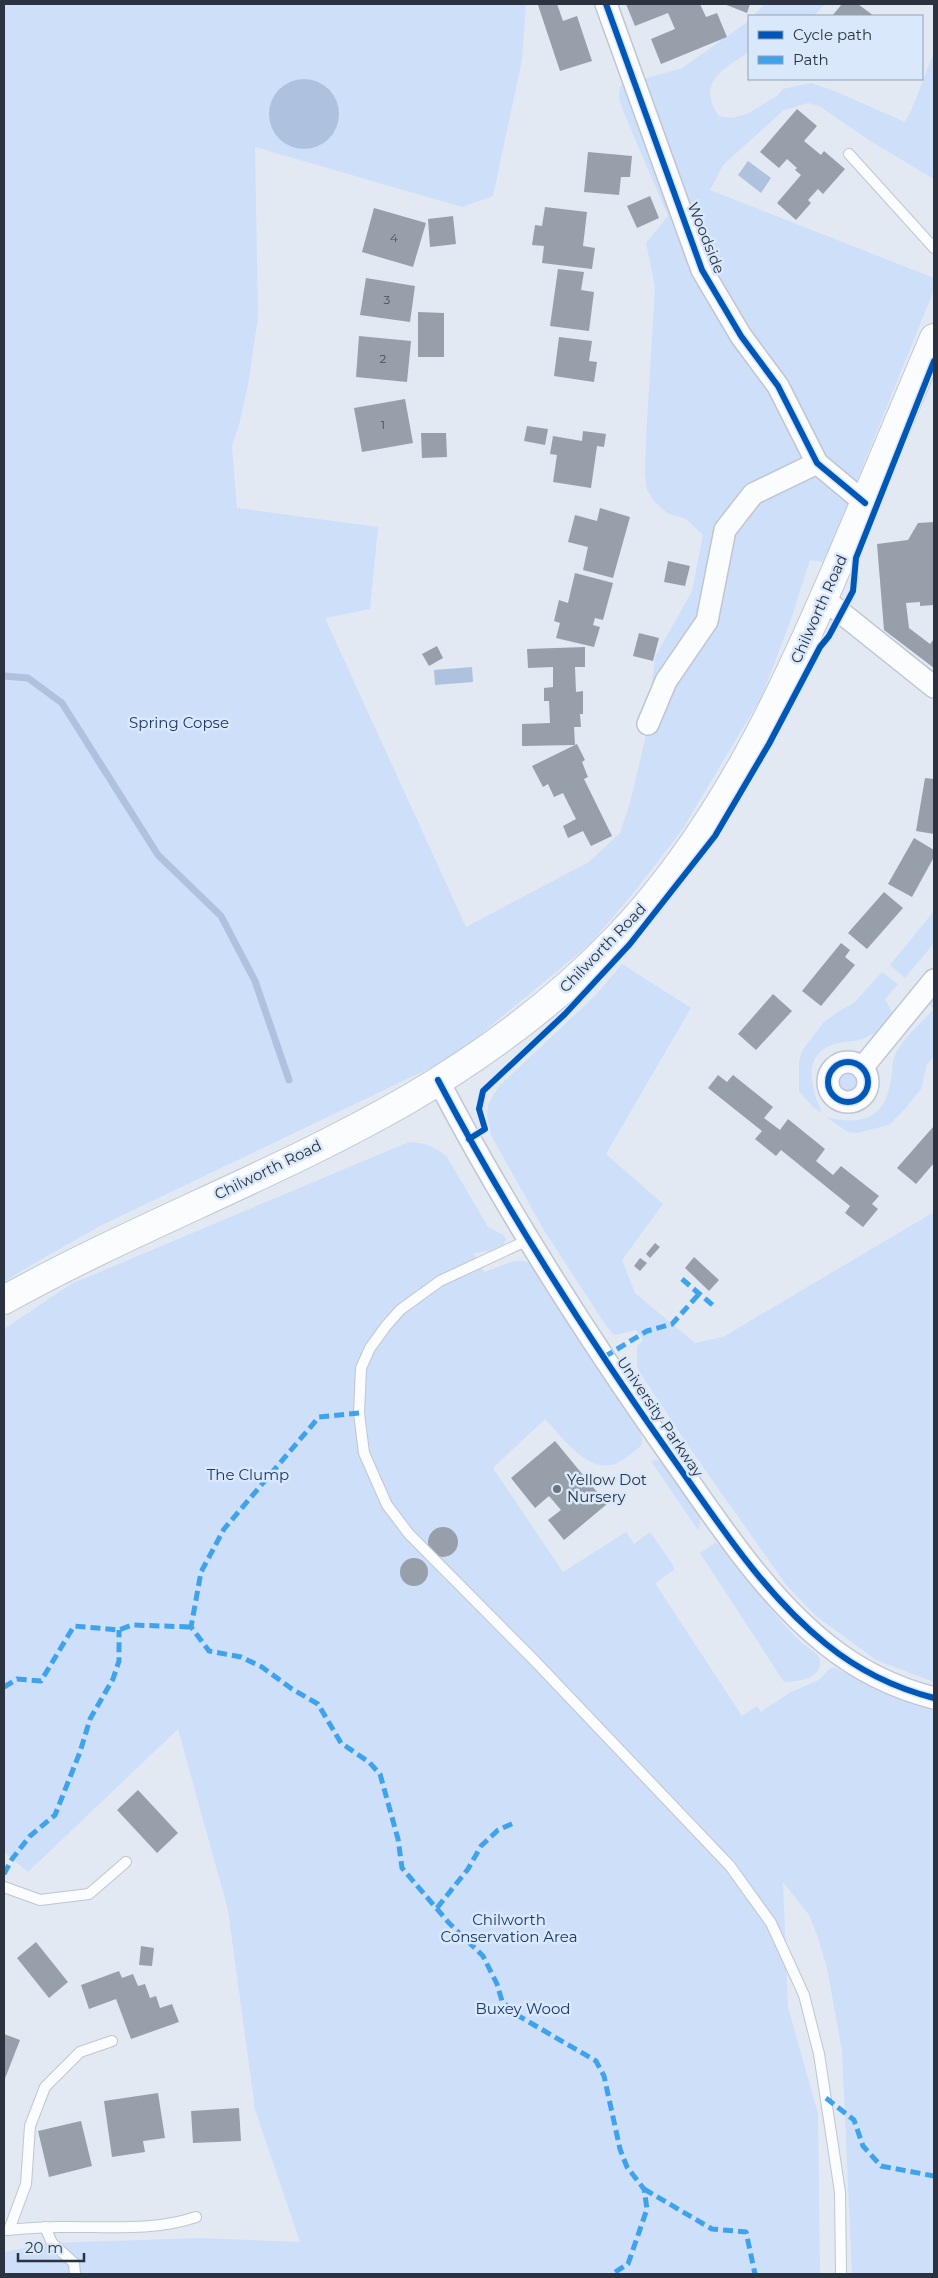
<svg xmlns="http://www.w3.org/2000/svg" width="938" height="2278" viewBox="0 0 938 2278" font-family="Montserrat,sans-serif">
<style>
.green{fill:#cedff9}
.water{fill:#aec2e0}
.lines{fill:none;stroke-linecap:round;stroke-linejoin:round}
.stream{stroke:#aec2e0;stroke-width:7}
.building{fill:#979faa}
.lane-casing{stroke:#bfc6d1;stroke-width:12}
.street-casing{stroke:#bfc6d1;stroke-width:24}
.primary-casing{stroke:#bfc6d1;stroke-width:30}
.lane{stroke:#fbfcfd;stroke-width:10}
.street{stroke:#fbfcfd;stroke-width:21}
.primary{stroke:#fbfcfd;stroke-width:28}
.quiet{stroke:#3ea3ec;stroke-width:5;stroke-dasharray:10 5;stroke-linecap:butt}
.cycleway-casing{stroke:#dae8fb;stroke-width:9}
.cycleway{stroke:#0057b8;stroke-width:6}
.poi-dot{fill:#6a737e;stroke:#dae8fb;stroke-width:2}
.labels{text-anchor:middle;stroke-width:5;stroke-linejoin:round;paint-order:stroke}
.number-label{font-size:12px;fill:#454e5a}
.street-label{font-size:15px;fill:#2a333f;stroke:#dae8fb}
.park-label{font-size:15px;fill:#173969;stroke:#dae8fb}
.poi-label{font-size:15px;fill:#2a333f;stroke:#dae8fb;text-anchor:start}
</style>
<rect width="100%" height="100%" fill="#e2e9f3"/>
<g class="green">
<path d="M4,4H526L522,60L493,196L462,207L255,147L258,317L248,385L239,425L232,446L237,508L378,527L370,609L325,618L466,927L589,862L620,833L630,803L645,739L655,657L692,591L703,535L686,519L667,513L654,501L647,490L645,474L646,438L655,287L646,243L668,216L624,113L619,98L620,86L682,68L749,21V52C725,68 695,82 719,116L731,118L747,114L777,96L783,89L811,83L837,92L905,122C918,100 923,76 934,53V179L869,140L819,106L808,103L784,110L723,165L710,190L934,278V290L824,562L810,560L789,625L762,696L682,830L635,891L590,944L453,1057L102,1225L19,1272L4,1283Z"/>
<path d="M765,4H825L814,16H753Z"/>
<path d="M934,911V943L905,978L890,965Z"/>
<path d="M622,964L691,1008L606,1154L663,1204L622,1260L635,1293L695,1343L723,1337L934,1212V1682L876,1660L816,1616L787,1586L689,1447L637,1368V1346L643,1340L636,1330L614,1335L607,1327L545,1232L491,1135L487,1114L488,1105L498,1087L596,995Z"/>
<path d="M882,972L898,984L885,999L893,1014C888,1024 875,1034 865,1038C856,1042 846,1041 838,1043C800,1053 811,1087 822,1113L813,1107L799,1091V1062L802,1051L823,1023L839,1011L854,1003Z"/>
<path d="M934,997V1056L927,1064L921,1089L905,1109L889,1125L857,1133L848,1132L826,1117C861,1126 885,1119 891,1080C893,1070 891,1063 896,1053C904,1037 922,1022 934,1009L928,1003Z"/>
<circle cx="848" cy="1082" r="12"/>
<path d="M409,1142C425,1143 435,1146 447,1157L488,1227L503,1235L506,1239L504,1244L490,1251L474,1253L484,1272C500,1268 515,1256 530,1263L604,1377L636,1421L642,1438L641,1446C633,1452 620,1464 611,1465C584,1470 562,1436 545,1419L493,1468L563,1572L626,1532L634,1544L650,1532L673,1565L674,1570L655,1583L742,1716L757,1706L761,1712L791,1692L819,1680L828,1670L834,1667L885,1694L934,1711V2274H852L842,2051L827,1968L817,1935L809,1915L783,1882L788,2007L818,2114L820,2274H4V2252L52,2243L200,2238L300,2242L255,2109L228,1910L178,1729L28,1872L4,1852V1329L71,1284Z"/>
<path d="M658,1460L663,1462C674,1476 709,1512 698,1530L651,1461Z"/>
<path d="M715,1543L724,1547L728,1552C750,1583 772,1613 799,1640C804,1646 820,1653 820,1661C821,1680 797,1681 784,1682L700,1553Z"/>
</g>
<g class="water">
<circle cx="304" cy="114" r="35"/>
<path d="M748,161L771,178L761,193L738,175Z"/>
<path d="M472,667L473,682L435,685L434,670Z"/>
</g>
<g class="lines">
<path class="stream" d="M4,676L28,678L62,703L158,855L221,916L255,981L289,1080"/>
</g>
<g class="building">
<path d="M542,4H557L563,21L577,16L592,61L560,71L538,5Z"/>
<path d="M626,4H700L706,17L717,13L727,37L661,64L651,39L675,29L668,13L635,26Z"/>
<path d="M724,4H750L747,13Z"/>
<path d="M842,4H858L874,16H832Z"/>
<path d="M797,109L817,126L804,141L821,155L824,151L845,169L823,194L818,189L808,200L811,203L796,220L777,203L801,175L795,170L797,168L787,159L779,168L760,152Z"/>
<path d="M588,152L632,156L630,177H621L619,195L584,192Z"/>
<path d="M650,196L659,218L637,228L627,206Z"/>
<path d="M545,207L587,212L583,246L595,248L592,269L542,263L544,246L532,245L535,225L542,226Z"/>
<path d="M374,208L426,223L413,267L362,252Z"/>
<path d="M453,216L456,244L430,247L428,219Z"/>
<path d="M558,269L584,272L581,290L594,292L589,331L550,326Z"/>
<path d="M366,278L415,286L410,322L360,315Z"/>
<path d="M418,312L444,313V357H418Z"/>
<path d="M359,336L411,341L407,382L356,377Z"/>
<path d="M559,337L592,341L589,361L597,362L594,382L554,376Z"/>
<path d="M405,399L413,443L362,452L354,408Z"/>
<path d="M527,426L548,429L545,445L524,441Z"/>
<path d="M583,431L606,434L604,447L597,446L591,488L553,482L557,455L550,454L553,436L582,441Z"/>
<path d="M421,433H446L447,457L422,458Z"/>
<path d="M600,508L630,517L613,578L583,570L588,547L568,542L575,515L597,521Z"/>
<path d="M934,522V605L920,606V602L906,603L909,628L930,644L934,639V668L884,630L877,544L908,540L918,523Z"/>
<path d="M668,561L690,566L685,586L664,582Z"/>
<path d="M575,573L613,583L603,620L595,618L593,625L600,627L594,647L556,638L560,623L554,621L559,600L568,603Z"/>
<path d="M639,633L659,638L653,661L633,656Z"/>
<path d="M437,646L443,658L429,666L422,654Z"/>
<path d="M585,647V667H575L576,692L583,691V714H580L581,727H574L575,745L522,746V724L550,723L549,701H544V688L553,687V667L528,668L527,649Z"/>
<path d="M577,744L585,760L582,762L588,777L584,779L612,836L591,846L583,831L568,838L563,826L576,819L563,793L554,797L548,784L543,787L532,766Z"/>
<path d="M925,778L934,779V834L916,831Z"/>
<path d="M914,838L934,850V857L912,897L888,884Z"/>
<path d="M884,892L903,908L867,949L848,933Z"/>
<path d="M841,943L850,950L845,957L855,965L821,1006L802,991Z"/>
<path d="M773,994L792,1011L756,1050L738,1034Z"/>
<path d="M718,1075L727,1082L733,1075L773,1107L764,1118L780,1130L788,1119L825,1149L816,1161L833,1175L841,1166L879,1196L872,1204L878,1209L863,1227L845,1213L850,1206L781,1150L776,1156L755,1139L762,1131L708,1088Z"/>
<path d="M933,1127L934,1163L916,1184L897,1168Z"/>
<path d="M655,1243L660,1247L650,1258L646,1254Z"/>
<path d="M694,1257L719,1280L709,1291L685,1268Z"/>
<path d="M640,1258L647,1263L640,1271L634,1266Z"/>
<path d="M555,1441L607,1504L564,1540L548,1520L561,1510L549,1496L535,1508L511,1478Z"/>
<circle cx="443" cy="1542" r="15"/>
<circle cx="414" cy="1572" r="14"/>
<path d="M138,1790L178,1833L157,1853L117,1810Z"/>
<path d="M36,1942L68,1982L49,1998L17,1958Z"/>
<path d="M141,1946L154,1948L152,1966L139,1965Z"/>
<path d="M119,1971L122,1978L133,1974L138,1986L145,1984L150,1998L156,1996L160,2008L172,2004L179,2022L131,2039L116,1999L89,2009L81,1985Z"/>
<path d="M4,2034L20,2040L4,2081Z"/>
<path d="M158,2093L165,2138L143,2141L145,2152L112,2157L104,2101Z"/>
<path d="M239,2108L241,2141L193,2143L191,2111Z"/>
<path d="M81,2121L92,2166L49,2177L38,2131Z"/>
</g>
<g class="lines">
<g class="lane-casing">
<g id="lane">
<path d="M849,154L934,248"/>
<path d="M528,1240L440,1281L400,1310L386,1326L370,1348L361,1368L359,1413L364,1453L387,1505L409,1534L533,1659L730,1866L771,1923L804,1995L819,2054L840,2192L841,2274"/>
<path d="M4,1887L40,1900L89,1894L126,1862"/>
<path d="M45,2227L52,2243L74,2263L75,2274"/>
<path d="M4,2230C22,2229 40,2227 58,2227C104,2226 152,2232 196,2217"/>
<path d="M9,2230L26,2184L30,2126L45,2087L80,2052L112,2041"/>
</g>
</g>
<g class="street-casing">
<g id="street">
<path d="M606,4L702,270L741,336L778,386L817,463L865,503"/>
<path d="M824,599L934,687"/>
<path d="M648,724L666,681L707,621L725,530L753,494L817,463"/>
<circle cx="848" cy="1082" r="20"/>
<path d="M862,1068L934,980"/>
<path d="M438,1080C507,1212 588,1338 674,1460C719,1524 764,1594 826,1644C858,1670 895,1688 934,1698"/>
</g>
</g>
<g class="primary-casing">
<path id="primary" d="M4,1300C135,1227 277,1175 407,1100C484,1055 556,1002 618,937C722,828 786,688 844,551C874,480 904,409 934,338"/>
</g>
<use href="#lane" class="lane"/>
<use href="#street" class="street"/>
<use href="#primary" class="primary"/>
<g class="quiet">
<path d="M682,1279L716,1308"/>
<path d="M604,1357L647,1331L672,1324L699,1294"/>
<path d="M359,1413L319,1417L224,1529L201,1572L191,1627L209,1651L241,1657L262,1667L292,1689L318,1704L341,1743L369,1762L380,1774L398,1839L402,1868L449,1923L483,1956L497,1984L502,2001L517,2015L596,2061L604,2076L620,2149L627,2167L644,2189L647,2209L628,2264L612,2274"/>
<path d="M4,1687L17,1679L41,1681L74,1626L119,1630L132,1625L191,1627"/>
<path d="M4,1874L12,1859L30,1836L55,1815L80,1752L90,1719L113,1679L119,1661V1630"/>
<path d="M437,1908L468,1869L481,1846L498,1830L514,1823"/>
<path d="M826,2098L854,2120L863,2146L881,2166L934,2176"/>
<path d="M644,2189L712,2229L746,2232L755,2274"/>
</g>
<g class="cycleway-casing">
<g id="cycleway">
<path d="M606,4L702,270L741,336L778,386L817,463L865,503"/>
<circle cx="848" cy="1082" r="20"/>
<path d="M438,1080C507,1212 588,1338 674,1460C719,1524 764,1594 826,1644C858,1670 895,1688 934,1698"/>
<path d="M469,1139L485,1129L479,1109L483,1091L565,1014L630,944L715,836L769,744L820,647L829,636L853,591L856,558L934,361"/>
</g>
</g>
<use href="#cycleway" class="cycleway"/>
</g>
<circle class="poi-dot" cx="557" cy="1489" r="5"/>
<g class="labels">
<g class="number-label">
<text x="394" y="242">4</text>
<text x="387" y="304">3</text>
<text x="383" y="363">2</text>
<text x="383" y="429">1</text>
</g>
<g class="street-label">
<text transform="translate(706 238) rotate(68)" y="5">Woodside</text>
<text transform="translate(819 609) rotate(-66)" y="5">Chilworth Road</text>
<text transform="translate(603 948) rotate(-46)" y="5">Chilworth Road</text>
<text transform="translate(268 1170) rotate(-26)" y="5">Chilworth Road</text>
<text transform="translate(660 1417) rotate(56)" y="5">University Parkway</text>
</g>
<g class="park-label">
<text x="179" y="728">Spring Copse</text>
<text x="248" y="1480">The Clump</text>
<text x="509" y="1925">Chilworth<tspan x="509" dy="17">Conservation Area</tspan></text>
<text x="523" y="2014">Buxey Wood</text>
</g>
<g class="poi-label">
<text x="567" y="1485">Yellow Dot<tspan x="567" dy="17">Nursery</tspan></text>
</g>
</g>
<rect width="938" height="2278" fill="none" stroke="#2a333f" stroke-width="10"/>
<rect x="748" y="15" width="175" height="65" fill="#dae8fb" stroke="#94a0b0"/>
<rect x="758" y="31" width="25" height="8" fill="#0057b8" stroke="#94a0b0"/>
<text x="793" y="40" font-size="15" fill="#2a333f">Cycle path</text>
<rect x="758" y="56" width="25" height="8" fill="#3ea3ec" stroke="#94a0b0"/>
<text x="793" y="65" font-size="15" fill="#2a333f">Path</text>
<path d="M18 2253v8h66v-8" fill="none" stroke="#2a333f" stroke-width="2.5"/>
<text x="25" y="2253" font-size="15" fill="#2a333f" stroke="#dae8fb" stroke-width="4" paint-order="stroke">20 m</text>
</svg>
